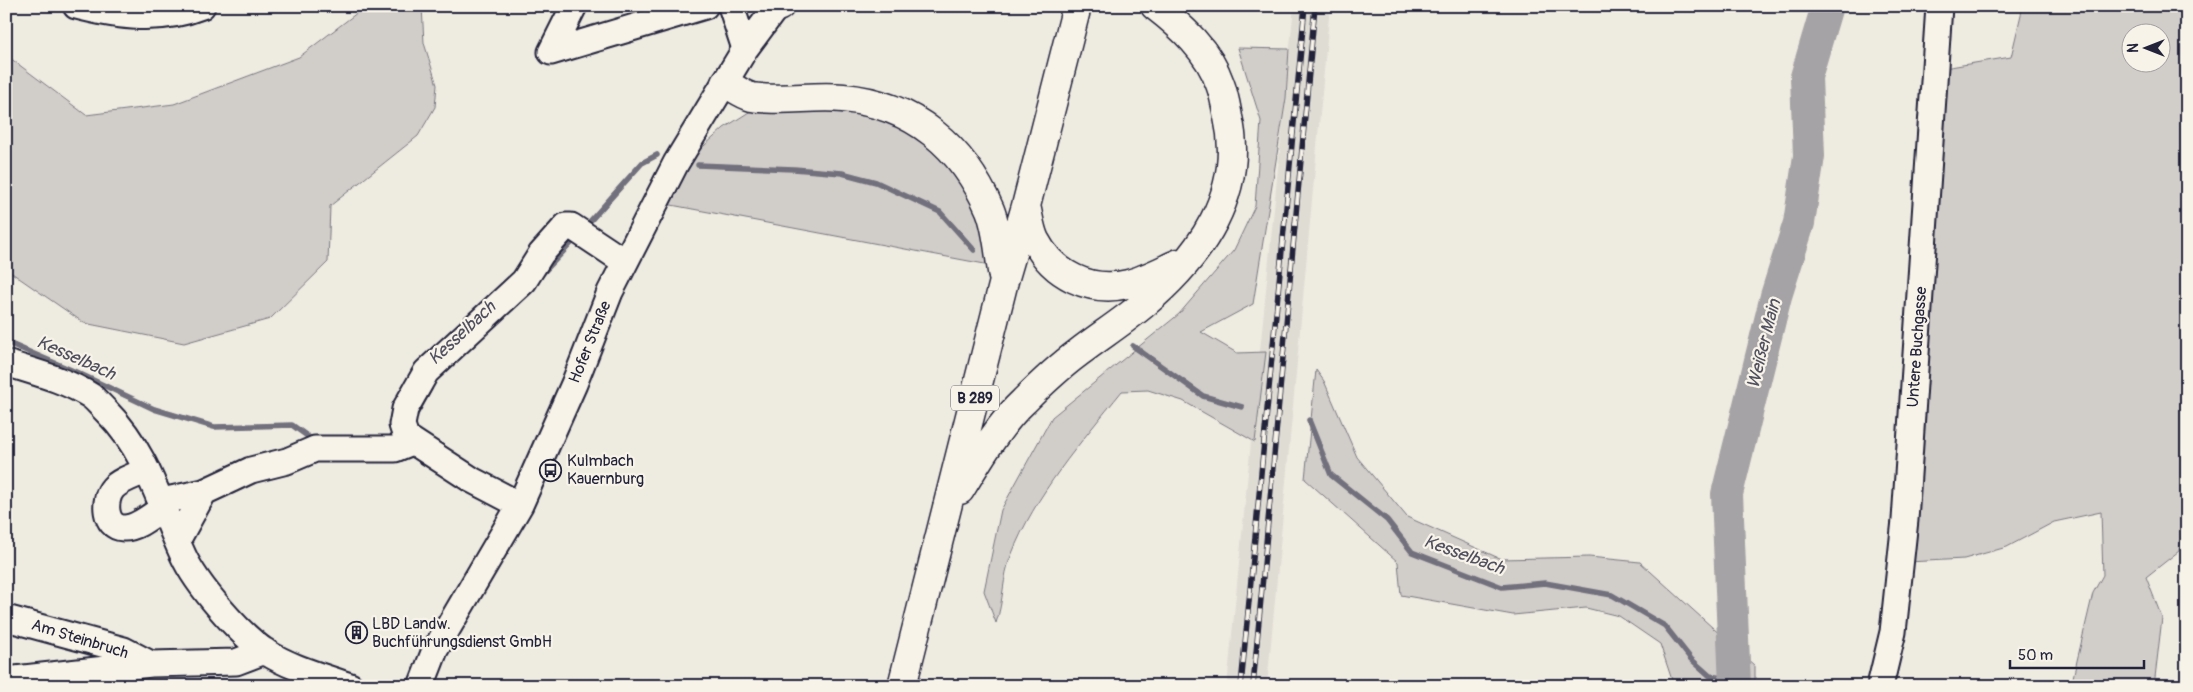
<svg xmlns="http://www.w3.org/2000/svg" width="2193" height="692" viewBox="0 0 2193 692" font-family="Pangolin,sans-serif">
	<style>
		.built { fill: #dfdcd4 }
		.green { fill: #d1cdc9; stroke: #7a7882; fill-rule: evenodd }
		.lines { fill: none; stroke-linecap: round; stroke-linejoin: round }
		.stream { stroke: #716f7b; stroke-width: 5.5 }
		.river { stroke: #a6a3a6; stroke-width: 32 }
		.minor-casing { stroke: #22223b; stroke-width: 29 }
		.highway-casing { stroke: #22223b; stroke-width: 31 }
		.minor { stroke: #f7f3e8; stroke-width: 25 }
		.highway { stroke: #f7f3e8; stroke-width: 28 }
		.rail-casing { stroke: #22223b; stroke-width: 5.5 }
		.rail { stroke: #f7f3e8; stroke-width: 4; stroke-dasharray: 11; stroke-linecap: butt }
		.labels { text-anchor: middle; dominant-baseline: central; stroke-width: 4.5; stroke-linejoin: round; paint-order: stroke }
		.shield { fill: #f7f3e8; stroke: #62616f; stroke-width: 1 }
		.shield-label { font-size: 15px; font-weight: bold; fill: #22223b }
		.street-label { font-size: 16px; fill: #22223b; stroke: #f7f3e8 }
		.poi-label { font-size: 16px; fill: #22223b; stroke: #f7f3e8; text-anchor: start }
		.water-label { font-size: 18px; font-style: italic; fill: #504f60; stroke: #f7f3e8 }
	</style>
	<rect width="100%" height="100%" fill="#eeebe1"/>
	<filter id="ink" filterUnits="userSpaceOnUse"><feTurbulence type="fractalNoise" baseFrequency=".02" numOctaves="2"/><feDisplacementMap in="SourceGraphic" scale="10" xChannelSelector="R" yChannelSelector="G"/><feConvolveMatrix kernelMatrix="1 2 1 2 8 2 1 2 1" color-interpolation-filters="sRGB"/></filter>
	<g filter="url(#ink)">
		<path class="built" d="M1294,6H1330L1267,686H1227Z"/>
		<path class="green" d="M366,6H422L424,43L437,85L435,107L418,136L330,206L328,262L270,319L184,343L84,323L6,269V55L86,115L174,104L299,57Z
			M2023,6H2187V506L2179,551L2146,577L2162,618L2154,686H2071L2093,593L2103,575L2101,512L2054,522L2007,547L1964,559L1908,562L1938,69L2011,57ZM2130,32H2160V62H2130Z
			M1238,48L1289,49L1286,98L1253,304L1201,332L1237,353L1266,352L1255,442L1183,401L1148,390L1122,391C1081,442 1035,494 1011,556C1002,577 1004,601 996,623L984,591L1001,510L1052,417L1179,314L1234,250L1255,206L1261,121Z
			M780,105H829L908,127L951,160L988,230L990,265L666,204L695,154L724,128L749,112Z
			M1316,370L1324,381L1357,457L1407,517L1501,559L1589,557L1640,562L1755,666V686H1674L1660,644L1619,616L1586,608L1513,615L1401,595L1398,562L1305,479Z"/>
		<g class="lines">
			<path class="stream" d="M698,165L794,169L842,173L876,182L940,212L974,250
				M584,228L642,163L657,155
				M540,276L577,237
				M6,342L76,372L154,409L214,427L292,425L314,441
				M1133,346L1203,396L1242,407
				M414,418L430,389
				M1309,420L1331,475L1387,520L1412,552L1502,587L1545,583L1612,595L1665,626L1691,659L1710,676L1735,680"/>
			<path class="river" d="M1735,686L1727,494L1776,296L1799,223L1809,156L1806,77L1827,6"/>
			<defs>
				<path id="minor" d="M76,6C119,17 159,23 202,6
					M731,6L745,49
					M551,52L705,6
					M551,52L574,6
					M6,363C34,372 66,380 91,396C96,400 102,407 107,412C147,452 160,505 183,555C196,584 239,634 266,652C291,668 322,676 350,686
					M147,470C137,475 120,480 113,488C103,499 104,527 123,528C137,529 153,514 164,507
					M162,501L204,492L251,470L287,461L315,449H395L412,442
					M520,505L472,480L406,437L402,425L405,409L426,372L524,281L541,254L566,226H571L625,262
					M177,541L204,492
					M6,618L124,650L151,664
					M6,680L151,664L236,662L265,651
					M421,686L435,650L520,505L574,384L610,292L676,163L745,49L777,6
					M1880,686L1893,632L1905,520L1939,6"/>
				<path id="highway" d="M775,8L780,6
					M725,83C733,87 743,95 752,97C782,102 813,95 843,98C913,104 963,147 990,210C998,230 999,256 1003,277
					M1026,206C1029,217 1030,230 1035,240C1053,275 1090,293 1128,284C1145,280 1163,270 1179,263
					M960,490C977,462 1000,423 1024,401C1041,384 1059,367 1078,353C1100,336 1124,321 1145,303C1200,257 1246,192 1228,117C1226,106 1224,94 1220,84C1209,51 1181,26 1155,6
					M902,686L1004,281L1026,206L1077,6"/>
			</defs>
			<use href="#minor" class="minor-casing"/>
			<use href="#highway" class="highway-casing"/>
			<use href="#minor" class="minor"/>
			<use href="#highway" class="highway"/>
			<defs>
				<path id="rail" d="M1241,686L1305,6
					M1253,686L1315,6"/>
			</defs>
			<use href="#rail" class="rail-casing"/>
			<use href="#rail" class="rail"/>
		</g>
	</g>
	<defs>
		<symbol id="bus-ring" viewBox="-11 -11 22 22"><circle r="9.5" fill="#f7f3e8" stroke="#22223b" stroke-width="1.5"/><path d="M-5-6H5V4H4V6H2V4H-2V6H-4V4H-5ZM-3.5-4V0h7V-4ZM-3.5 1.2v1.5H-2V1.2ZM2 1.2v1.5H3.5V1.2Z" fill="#22223b"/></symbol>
		<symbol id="building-ring" viewBox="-11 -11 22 22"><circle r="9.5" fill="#f7f3e8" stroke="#22223b" stroke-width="1.5"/><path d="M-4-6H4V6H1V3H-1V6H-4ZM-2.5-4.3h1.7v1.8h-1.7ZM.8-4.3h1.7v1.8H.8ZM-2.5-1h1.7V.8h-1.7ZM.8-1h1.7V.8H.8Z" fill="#22223b"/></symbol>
	</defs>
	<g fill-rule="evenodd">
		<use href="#bus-ring" x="538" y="458" width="25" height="25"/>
		<use href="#building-ring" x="344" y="620" width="25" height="25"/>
	</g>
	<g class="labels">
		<rect class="shield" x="951" y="385.5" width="48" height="25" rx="4"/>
		<g class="shield-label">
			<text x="975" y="398">B 289</text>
		</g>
		<g class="street-label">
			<text transform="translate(590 342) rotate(-68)">Hofer Straße</text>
			<text transform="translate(1917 347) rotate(-86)">Untere Buchgasse</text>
			<text transform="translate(80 639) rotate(17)">Am Steinbruch</text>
		</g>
		<g class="poi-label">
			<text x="567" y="461">Kulmbach<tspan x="567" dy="18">Kauernburg</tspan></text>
			<text x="372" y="624">LBD Landw.<tspan x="372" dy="18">Buchführungsdienst GmbH</tspan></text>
		</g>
		<g class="water-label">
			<text transform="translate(462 333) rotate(-43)">Kesselbach</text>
			<text transform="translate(1764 344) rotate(-76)">Weißer Main</text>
			<text transform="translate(76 358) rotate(24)">Kesselbach</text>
			<text transform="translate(1464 555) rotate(20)">Kesselbach</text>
		</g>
	</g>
	<rect width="2193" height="692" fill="none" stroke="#f7f3e8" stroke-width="25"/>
	<rect x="12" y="12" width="2168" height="667" fill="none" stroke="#22223b" stroke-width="2" filter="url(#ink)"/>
	<g transform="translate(2146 48) rotate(270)"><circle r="24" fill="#f7f3e8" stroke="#a29fa3"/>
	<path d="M0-4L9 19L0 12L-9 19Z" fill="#22223b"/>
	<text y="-8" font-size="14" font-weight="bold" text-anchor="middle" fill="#22223b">N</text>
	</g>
	<path d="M2010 660v8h134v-8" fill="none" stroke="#22223b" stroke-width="2.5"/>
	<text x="2018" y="660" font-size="15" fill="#22223b" stroke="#f7f3e8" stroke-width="4" paint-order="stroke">50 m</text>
</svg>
